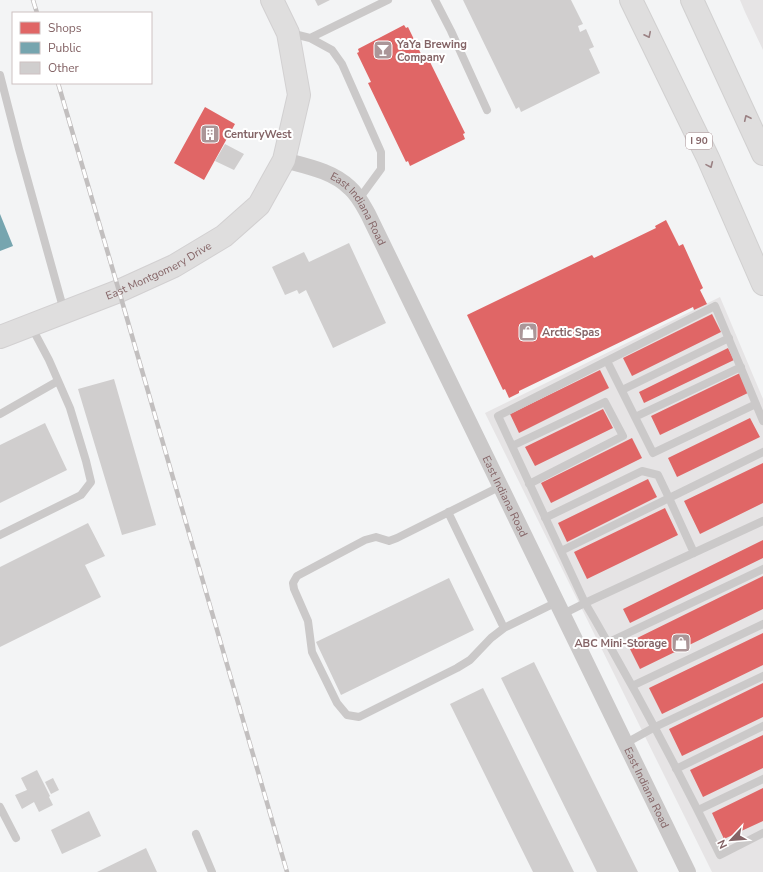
<svg xmlns="http://www.w3.org/2000/svg" width="763" height="872" viewBox="0 0 763 872" font-family="'Nunito Sans',sans-serif">
	<style>
		.built { fill: #e6e4e5 }
		.shops { fill: #e06666 }
		.public { fill: #76a5af }
		.building { fill: #d0cece }
		.lines { fill: none; stroke-linecap: round; stroke-linejoin: round }
		.secondary-casing { stroke: #d2d0d1; stroke-width: 24 }
		.highway-casing { stroke: #d1d0d0; stroke-width: 24 }
		.lane { stroke: #cbc9c9; stroke-width: 8 }
		.street { stroke: #cbc9c9; stroke-width: 16 }
		.secondary { stroke: #dfdede; stroke-width: 22 }
		.highway { stroke: #dfdede; stroke-width: 22 }
		.rail-casing { stroke: #c2bfbf; stroke-width: 4.5 }
		.rail { stroke: #fff; stroke-width: 3; stroke-dasharray: 9; stroke-linecap: butt }
		.oneway { stroke: #9b8284 }
		.labels { text-anchor: middle; dominant-baseline: central; stroke-width: 4; stroke-linejoin: round; paint-order: stroke }
		.shield { fill: #fff; stroke: #a99294; stroke-width: 1 }
		.shield-label { font-size: 10px; font-weight: bold; fill: #846466 }
		.poi-label { font-size: 11px; font-weight: bold; fill: #846466; stroke: #fff; text-anchor: start }
		.street-label { font-size: 11px; fill: #846466; stroke: #fff }
	</style>
	<rect width="100%" height="100%" fill="#f3f4f5"/>
	<path class="built" d="M740,0H763V50L745,12Z
		M720,297L763,399V872H712L485,413Z"/>
	<path class="shops" d="M404,25L406,28L408,27L423,58L430,62L465,133L463,134L465,139L410,166L408,161L406,162L368,83L371,82L357,53L359,52L358,49Z
		M205,107L235,124L204,180L174,163Z
		M666,220L679,246L683,244L703,288L700,290L707,304L694,310L693,307L519,391V393L509,398L505,389L503,390L467,315L592,255L594,258L656,228L655,226Z
		M712,314L721,332L632,376L623,358Z
		M728,348L734,360L644,403L639,392Z
		M600,370L609,388L519,433L510,414Z
		M740,373L750,392L660,435L651,416Z
		M603,409L613,428L535,466L525,447Z
		M750,418L760,437L677,477L668,458Z
		M632,438L642,458L551,503L541,483Z
		M763,463V503L700,534L684,501Z
		M648,479L657,497L567,542L558,523Z
		M665,508L678,535L587,579L574,552Z
		M763,540V558L630,623L623,609Z
		M763,576V609L640,669L627,643Z
		M763,633V665L662,714L649,688Z
		M763,683V717L682,756L669,729Z
		M763,735V768L703,797L690,770Z
		M763,788V821L724,839L712,813Z"/>
	<path class="public" d="M0,214L13,246L0,251Z"/>
	<path class="building" d="M315,0H330L318,6Z
		M463,0H571L583,24L578,26L580,32L586,29L594,47L589,49L600,73L521,112L519,107L516,109Z
		M225,144L244,154L234,170L215,161Z
		M349,243L386,323L333,348L306,290L299,294L297,290L285,295L272,267L304,252L309,262Z
		M114,379L156,525L122,535L78,389Z
		M45,423L67,470L0,503V445Z
		M88,523L105,556L85,565L101,597L0,647V567Z
		M449,578L474,630L341,695L316,642Z
		M534,662L638,872H597L501,678Z
		M483,688L574,872H533L450,704Z
		M37,770L50,796L49,797L53,805L39,812L34,802L22,809L15,795L27,790L21,778Z
		M53,778L59,790L51,794L45,782Z
		M89,811L101,836L62,854L51,830Z
		M146,848L157,872H97Z"/>
	<g class="lines">
		<defs>
			<g id="secondary">
				<path id="s2" d="M0,337L119,291L174,266L224,236L259,205L284,160L299,95L288,33L272,0"/>
			</g>
			<path id="highway" d="M631,0L708,158L763,284
				M692,0L763,154"/>
		</defs>
		<use href="#secondary" class="secondary-casing"/>
		<use href="#highway" class="highway-casing"/>
		<path class="lane" d="M435,0L451,31L487,110
			M290,33L310,38L332,50L342,64L381,152V169L359,199
			M310,38L388,0
			M0,75L19,149L64,311
			M607,361L653,453L756,404
			M622,390L729,338
			M0,414L58,381
			M635,417L741,367
			M763,421L715,306L498,416L585,603L763,521
			M512,446L605,402L623,436L529,484
			M501,486L397,538L389,541L376,537L365,540L297,576L293,583L294,589L308,621L312,652L337,703L347,715L359,717L457,668L470,660L491,638L504,628L557,602
			M448,512L504,628
			M545,518L642,471L658,475L669,498L694,553
			M0,535L81,495L91,482L86,461L70,408L49,360L31,326
			M561,551L763,452
			M563,614L585,603C603,633 619,663 636,693C665,746 693,800 720,855L763,833
			M609,642L763,569
			M632,686L763,624
			M626,743L655,727L763,676
			M676,769L763,726
			M0,807L16,838
			M698,810L763,779
			M196,834L212,872"/>
		<path class="street" id="s1" d="M284,160C306,166 333,171 350,188C358,195 363,205 368,214L688,872"/>
		<use href="#secondary" class="secondary"/>
		<use href="#highway" class="highway"/>
		<defs>
			<path id="rail" d="M33,0L37,13
				M58,83L119,291L287,872"/>
		</defs>
		<use href="#rail" class="rail-casing"/>
		<use href="#rail" class="rail"/>
	</g>
	<defs><path id="oneway-chevron" d="M-2-3.5L2.5 0L-2 3.5" fill="none" stroke-width="1.6" stroke-linecap="round" stroke-linejoin="round"/></defs>
	<g class="oneway">
		<use href="#oneway-chevron" transform="translate(648 35) rotate(64)"/>
		<use href="#oneway-chevron" transform="translate(747 118) rotate(-115)"/>
		<use href="#oneway-chevron" transform="translate(710 165) rotate(66)"/>
	</g>
	<defs>
		<symbol id="bar-square" viewBox="-11 -11 22 22"><rect x="-9" y="-9" width="18" height="18" rx="4" fill="#ab9698" stroke="#fff"/><path d="M-6-5H6L.8 .8V4.5H3.5V6h-7V4.5H-.8V.8Z" fill="#fff"/></symbol>
		<symbol id="building-square" viewBox="-11 -11 22 22"><rect x="-9" y="-9" width="18" height="18" rx="4" fill="#ab9698" stroke="#fff"/><path d="M-4-6H4V6H1V3H-1V6H-4ZM-2.5-4.3h1.7v1.8h-1.7ZM.8-4.3h1.7v1.8H.8ZM-2.5-1h1.7V.8h-1.7ZM.8-1h1.7V.8H.8Z" fill="#fff"/></symbol>
		<symbol id="shop-square" viewBox="-11 -11 22 22"><rect x="-9" y="-9" width="18" height="18" rx="4" fill="#ab9698" stroke="#fff"/><path d="M-5-2.5h2.3a2.7 3.5 0 0 1 5.4 0H5L5.5 6h-11ZM-1.5-2.5h3a1.5 2.3 0 0 0-3 0Z" fill="#fff"/></symbol>
	</defs>
	<g fill-rule="evenodd">
		<use href="#bar-square" x="372" y="39" width="22" height="22"/>
		<use href="#building-square" x="199" y="123" width="22" height="22"/>
		<use href="#shop-square" x="517" y="321" width="22" height="22"/>
		<use href="#shop-square" x="670" y="632" width="22" height="22"/>
	</g>
	<g class="labels">
		<rect class="shield" x="686" y="133" width="26" height="16" rx="3"/>
		<g class="shield-label">
			<text x="699" y="141">I 90</text>
		</g>
		<g class="poi-label">
			<text x="397" y="44">YaYa Brewing<tspan x="397" dy="13">Company</tspan></text>
			<text x="224" y="134">CenturyWest</text>
			<text x="542" y="332">Arctic Spas</text>
			<text x="667" y="643" text-anchor="end">ABC Mini-Storage</text>
		</g>
		<g class="street-label">
			<text stroke="none"><textPath href="#s1" startOffset="94">East Indiana Road</textPath></text>
			<text stroke="none"><textPath href="#s2" startOffset="172">East Montgomery Drive</textPath></text>
			<text stroke="none"><textPath href="#s1" startOffset="418">East Indiana Road</textPath></text>
			<text stroke="none"><textPath href="#s1" startOffset="742">East Indiana Road</textPath></text>
		</g>
	</g>
	<rect x="12" y="12" width="140" height="72" fill="#ffffff" stroke="#cec1c2"/>
	<rect x="20" y="22" width="20" height="12" fill="#e06666" stroke="#cec1c2"/>
	<text x="48" y="32" font-size="12" fill="#846466">Shops</text>
	<rect x="20" y="42" width="20" height="12" fill="#76a5af" stroke="#cec1c2"/>
	<text x="48" y="52" font-size="12" fill="#846466">Public</text>
	<rect x="20" y="62" width="20" height="12" fill="#d0cece" stroke="#cec1c2"/>
	<text x="48" y="72" font-size="12" fill="#846466">Other</text>
	<g transform="translate(731 840) rotate(244)" stroke="#ffffff" stroke-width="3" paint-order="stroke">
	<path d="M0-3L7 15L0 10L-7 15Z" fill="#846466"/>
	<text y="-6" font-size="11" font-weight="bold" text-anchor="middle" fill="#846466">N</text>
	</g>
</svg>
